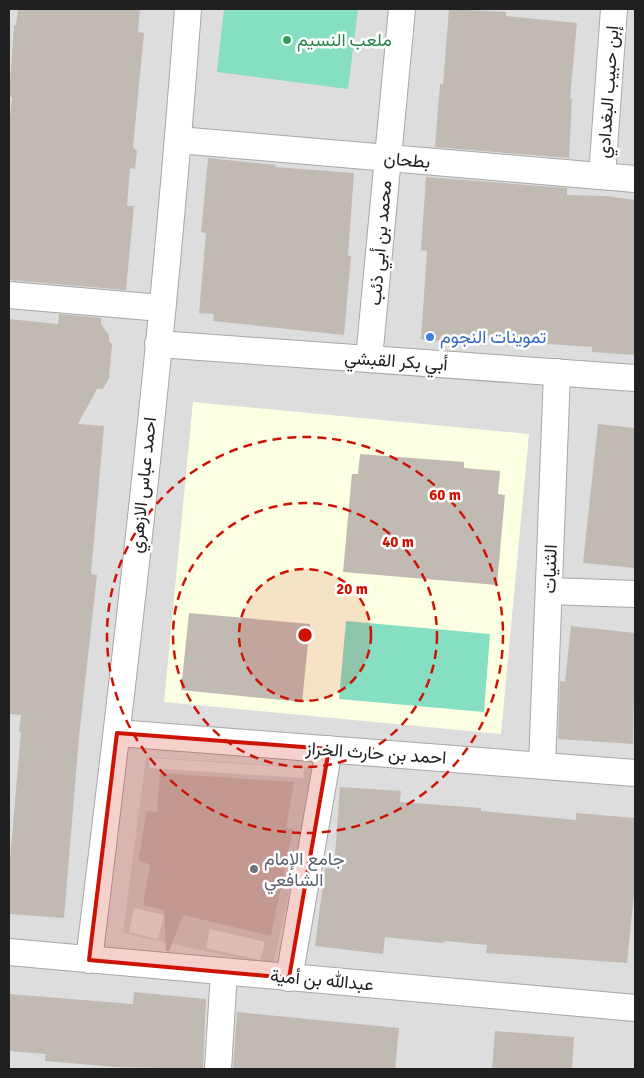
<svg xmlns="http://www.w3.org/2000/svg" width="644" height="1078" viewBox="0 0 644 1078" font-family="Signika,Vazirmatn,sans-serif">
	<style>
		.residential { fill: #dedddd }
		.education { fill: #fcffe1 }
		.religious { fill: #cecece }
		.pitch { fill: #86dec3 }
		.parking { fill: #e4e4e4 }
		.building { fill: #c1bab3 }
		.lines { fill: none; stroke-linecap: round; stroke-linejoin: round }
		.street-casing { stroke: #a7a7a7; stroke-width: 28 }
		.street { stroke: #fff; stroke-width: 26 }
		.marked { fill: #cd1303; fill-opacity: 0.2; stroke: #cd1303; stroke-width: 4; stroke-linejoin: round }
		.ring { fill: none; stroke: #cd1303; stroke-width: 2.5; stroke-dasharray: 9 6 }
		.leisure-dot { fill: #2e9e5b; stroke: #fff; stroke-width: 2 }
		.shop-dot { fill: #3f7fe0; stroke: #fff; stroke-width: 2 }
		.worship-dot { fill: #6b7280; stroke: #fff; stroke-width: 2 }
		.labels { text-anchor: middle; dominant-baseline: central; stroke-width: 5; stroke-linejoin: round; paint-order: stroke }
		.leisure-label { font-size: 18px; fill: #27864d; stroke: #fff; text-anchor: start }
		.street-label { font-size: 18px; fill: #202020; stroke: #fff }
		.shop-label { font-size: 18px; fill: #366cbe; stroke: #fff; text-anchor: start }
		.worship-label { font-size: 18px; fill: #5b616d; stroke: #fff; text-anchor: start }
		.centre { fill: #cd1303; stroke: #fff; stroke-width: 2.5 }
		.ring-label { font-size: 15px; text-anchor: middle; font-weight: bold; fill: #cd1303; stroke: #fff; stroke-width: 5; stroke-linejoin: round; paint-order: stroke }
	</style>
	<rect width="100%" height="100%" fill="#f0eee6"/>
	<path class="residential" d="M9,9H635V1069H9Z"/>
	<path class="education" d="M193,402L529,434L501,734L164,702Z"/>
	<path class="religious" d="M146,757L316,768L273,966L123,933Z"/>
	<path class="pitch" d="M224,9H358L348,89L217,72Z
		M346,621L490,634L484,712L339,699Z"/>
	<path class="parking" d="M150,758L304,768L303,778L149,768Z
		M134,908L164,915L158,939L129,932Z
		M210,929L265,942L260,960L206,948Z"/>
	<path class="building" d="M18,9H140L138,32L144,33L133,147L137,151L135,169L130,168L127,206H134L126,290L9,280V129L12,97H9L14,25H16Z
		M449,9L506,12V16L577,23L570,99H572L569,158L435,147L440,84H443Z
		M208,158L276,165L275,167L354,173L348,256H351L344,335L213,321L214,314L199,313L206,233L201,232Z
		M426,177L567,188V195L606,196L635,200V355L592,352V347L488,340L487,346L421,339L427,251L421,250Z
		M59,314L101,318V324L109,335V341L112,344L109,378L103,389H97L78,424L104,426L91,574L97,575L79,737L64,918L9,914V871L21,732L19,731L21,715L9,714V319L58,324Z
		M598,424L635,428V568L583,563Z
		M360,454L464,462V468L500,471L498,494L505,495L497,585L343,572L352,474H358Z
		M189,613L310,624L302,702L181,690Z
		M571,626L635,633L633,744L558,739L560,681L565,682Z
		M160,773L294,782L286,828L293,829L271,936L183,915L169,951H166L164,910L143,905L150,865L138,860L147,811L157,812Z
		M340,787L401,791L400,802L481,808V811L576,820V813L635,818V885L627,963L486,953L487,945L446,941L442,943L385,937L383,954L315,946L325,868L334,869Z
		M134,992L206,999L203,1069L116,1067L45,1061L46,1054L9,1051V994L133,1004Z
		M237,1012L399,1028L395,1069H233Z
		M495,1031L574,1037L572,1069H492Z"/>
	<g class="lines">
		<defs>
			<path id="street" d="M178,140L635,179
				M602,176L614,9
				M9,295L161,308
				M158,344L635,378
				M369,359L402,9
				M549,591L635,594
				M117,733L635,773
				M542,766L557,372
				M9,952L635,1008
				M89,960C128,644 165,326 188,9
				M289,978L329,749
				M218,1069L224,972"/>
		</defs>
		<use href="#street" class="street-casing"/>
		<use href="#street" class="street"/>
	</g>
	<path class="marked" d="M117,733L329,749L289,978L89,960Z"/>
	<circle cx="305" cy="635" r="66" fill="#cd1303" fill-opacity=".12"/>
	<g class="ring">
		<circle cx="305" cy="635" r="66"/>
		<circle cx="305" cy="635" r="132"/>
		<circle cx="305" cy="635" r="198"/>
	</g>
	<circle class="leisure-dot" cx="287" cy="40" r="5"/>
	<circle class="shop-dot" cx="430" cy="337" r="5"/>
	<circle class="worship-dot" cx="254" cy="869" r="5"/>
	<g class="labels">
		<g class="leisure-label">
			<text x="297" y="40">ملعب النسيم</text>
		</g>
		<g class="street-label">
			<text transform="translate(608 92) rotate(-86)">إبن حبيب البغدادي</text>
			<text transform="translate(407 160) rotate(5)">بطحان</text>
			<text transform="translate(380 243) rotate(-85)">محمد بن أبي ذئب</text>
			<text transform="translate(396 361) rotate(4)">أبي بكر القبشي</text>
			<text transform="translate(143 485) rotate(-84)">احمد عباس الازهري</text>
			<text transform="translate(550 569) rotate(-88)">الثنيات</text>
			<text transform="translate(376 753) rotate(4)">احمد بن حارث الخراز</text>
			<text transform="translate(322 980) rotate(5)">عبدالله بن أمية</text>
		</g>
		<g class="shop-label">
			<text x="440" y="337">تموينات النجوم</text>
		</g>
		<g class="worship-label">
			<text x="264" y="859">جامع الإمام<tspan x="264" dy="21">الشافعي</tspan></text>
		</g>
	</g>
	<circle cx="305" cy="635" r="8" class="centre"/>
	<g class="ring-label">
		<text x="445" y="500">60 m</text>
		<text x="398" y="547">40 m</text>
		<text x="352" y="594">20 m</text>
	</g>
	<rect width="644" height="1078" fill="none" stroke="#202020" stroke-width="20"/>
</svg>
